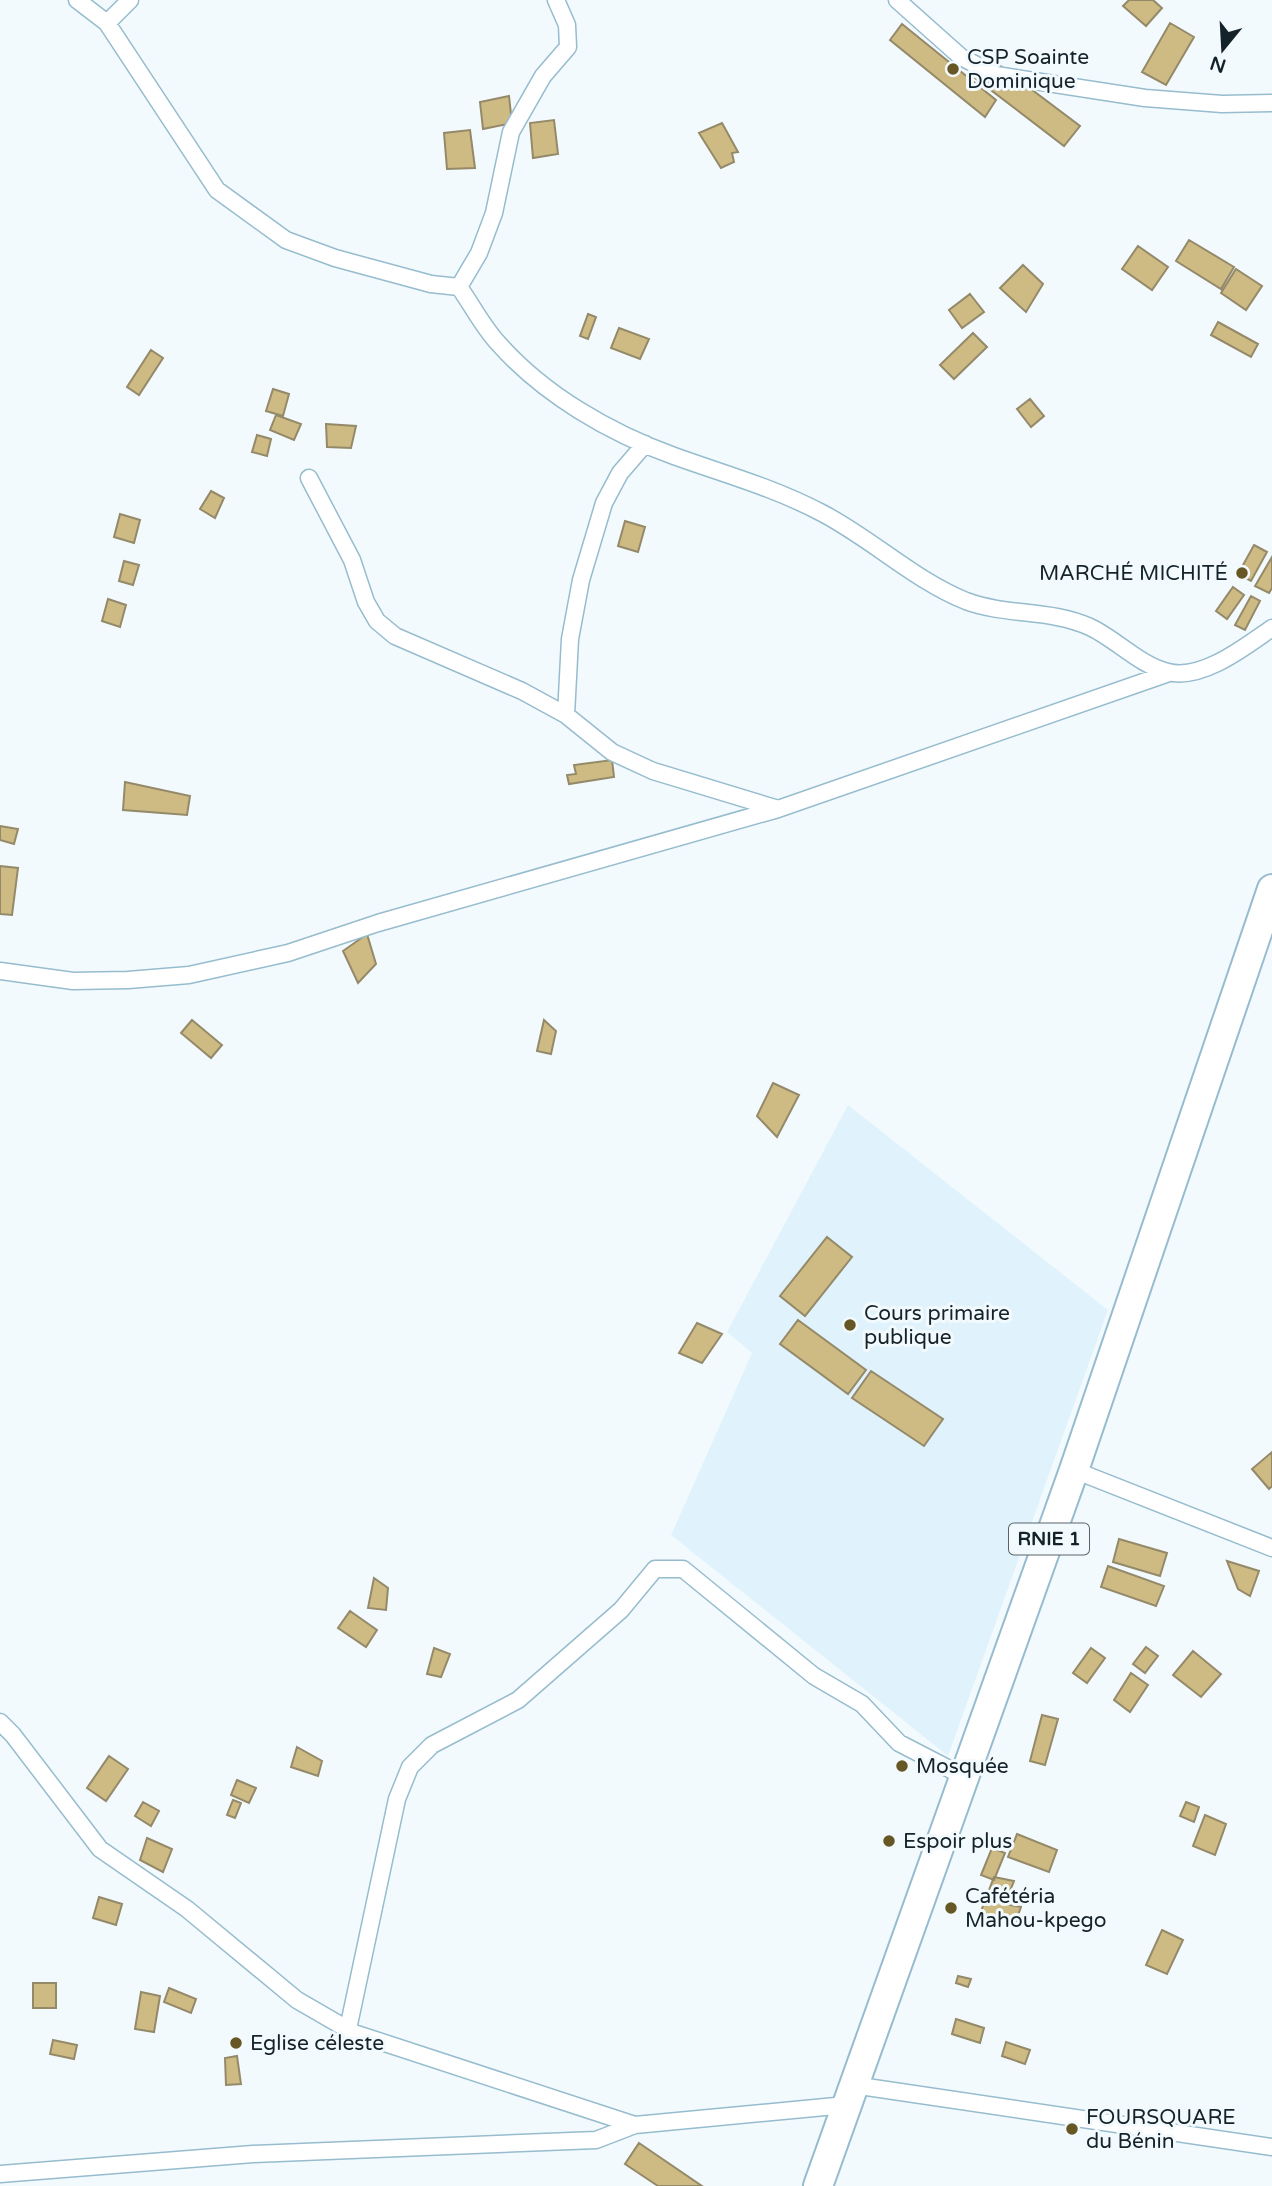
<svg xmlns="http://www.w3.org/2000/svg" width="1272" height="2186" viewBox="0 0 1272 2186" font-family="'Varela Round',sans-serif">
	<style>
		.built { fill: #e0f3fc }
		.building { fill: #cebb84; stroke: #948969; stroke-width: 2 }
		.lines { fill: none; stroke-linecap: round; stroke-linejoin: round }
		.street-casing { stroke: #96bcce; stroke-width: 19 }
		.highway-casing { stroke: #96bcce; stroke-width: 32 }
		.street { stroke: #fff; stroke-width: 16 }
		.highway { stroke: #fff; stroke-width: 28 }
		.poi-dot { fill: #675724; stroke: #f3fafe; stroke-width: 2.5 }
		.labels { text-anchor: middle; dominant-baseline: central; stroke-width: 6; stroke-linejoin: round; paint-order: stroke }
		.shield { fill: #f3fafe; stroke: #57646a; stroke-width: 2 }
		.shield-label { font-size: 19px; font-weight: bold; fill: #14232a }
		.poi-label { font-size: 21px; fill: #14232a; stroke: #f3fafe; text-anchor: start }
	</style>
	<rect width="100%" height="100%" fill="#f3fafe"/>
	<path class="built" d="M848,1105L1108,1310L948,1756L671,1535L752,1353L727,1332Z"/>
	<path class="building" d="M1129,0H1153L1162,8L1146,26L1123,6Z
		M1170,23L1194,37L1166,85L1142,72Z
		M902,24L996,100L985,117L890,40Z
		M990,58L1080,126L1064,146L975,78Z
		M509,96L512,123L483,129L480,102Z
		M554,120L558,154L533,158L530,123Z
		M722,123L738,152L732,153L734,162L721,168L699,133Z
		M470,130L475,168L447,169L444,133Z
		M1189,240L1234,267L1221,289L1176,261Z
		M1138,246L1168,267L1152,290L1122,269Z
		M1023,265L1043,284L1026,312L1000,288Z
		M1236,269L1262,286L1246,310L1221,293Z
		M970,294L984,312L962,328L949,310Z
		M588,314L596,317L588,339L580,336Z
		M1218,322L1258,344L1251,357L1211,335Z
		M619,328L649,339L640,359L611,348Z
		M973,333L987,347L954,379L940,365Z
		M151,350L163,358L139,395L127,387Z
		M273,389L289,394L283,416L266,411Z
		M1030,399L1044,416L1031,427L1017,409Z
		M276,415L301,424L294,440L270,430Z
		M326,424L356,426L351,448L327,447Z
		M257,435L271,439L267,456L252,452Z
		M211,491L224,498L215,518L200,509Z
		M120,514L140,520L134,543L114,537Z
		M625,521L645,527L638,552L618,546Z
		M1254,545L1267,552L1251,581L1238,574Z
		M1272,557V588L1269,593L1255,586Z
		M124,561L139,565L133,585L119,581Z
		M1233,587L1244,595L1227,619L1216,611Z
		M1251,596L1260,601L1245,630L1235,625Z
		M108,599L126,605L120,627L102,621Z
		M612,760L614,777L569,784L567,775L576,774L574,765Z
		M125,782L190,796L187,815L123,810Z
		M0,826L18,829L14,844L0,840Z
		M0,866L18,868L12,915L0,914Z
		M367,934L376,964L358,983L343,951Z
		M192,1020L222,1045L211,1058L181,1033Z
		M544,1020L556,1031L551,1054L537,1051Z
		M773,1083L799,1095L777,1137L757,1116Z
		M827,1237L852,1257L805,1316L780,1296Z
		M798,1320L866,1370L848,1394L780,1344Z
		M697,1323L722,1334L702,1363L679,1353Z
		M871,1371L943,1419L924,1446L852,1398Z
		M1272,1452V1486L1269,1489L1252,1469Z
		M1119,1539L1167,1553L1160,1576L1113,1562Z
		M1227,1561L1259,1571L1250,1596L1238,1589Z
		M1108,1566L1164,1586L1156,1606L1101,1587Z
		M374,1578L388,1588L386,1610L368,1608Z
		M350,1611L377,1630L366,1647L338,1628Z
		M1146,1647L1158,1656L1145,1673L1133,1664Z
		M434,1648L450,1654L441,1677L427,1674Z
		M1091,1648L1105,1658L1087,1683L1073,1673Z
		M1193,1651L1221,1674L1201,1697L1173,1675Z
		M1131,1673L1148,1685L1130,1712L1114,1700Z
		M1042,1715L1058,1719L1045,1765L1030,1761Z
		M297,1747L322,1761L318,1776L291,1767Z
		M109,1756L128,1769L106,1801L87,1788Z
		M237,1780L256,1788L249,1803L231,1795Z
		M233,1800L241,1803L235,1818L227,1815Z
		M143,1802L159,1811L151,1826L135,1816Z
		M1186,1802L1199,1807L1194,1822L1180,1816Z
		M1205,1815L1226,1824L1215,1855L1193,1846Z
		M1017,1834L1057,1850L1049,1872L1008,1857Z
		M147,1838L172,1849L163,1872L140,1860Z
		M992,1848L1005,1853L994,1880L981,1875Z
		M994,1877L1014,1881L1005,1904L1021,1907L1014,1926L980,1914Z
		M99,1897L122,1904L116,1925L93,1918Z
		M1162,1930L1183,1940L1167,1974L1146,1965Z
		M958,1976L971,1979L968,1987L956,1983Z
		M33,1983H56V2008H33Z
		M169,1988L196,1999L191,2013L164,2002Z
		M141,1992L160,1996L154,2032L135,2029Z
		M956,2019L984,2028L980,2043L952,2034Z
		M53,2040L77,2045L74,2059L50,2054Z
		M1006,2042L1030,2050L1025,2064L1002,2056Z
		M237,2056L241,2084L226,2085L225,2058Z
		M639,2143L702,2186H658L625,2164Z"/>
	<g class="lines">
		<defs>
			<path id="street" d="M77,0L107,23L217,190L286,240L335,258L431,284L459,287C472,305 483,327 498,343C544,395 610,433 674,456C724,474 775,488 822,513C872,539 914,580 966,601C1006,616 1051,609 1090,627C1116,639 1139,665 1168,672C1202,681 1246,646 1272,628
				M897,0L961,57L996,75L1145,98L1222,104L1272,103
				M107,23L130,0
				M459,287L479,253L494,213L511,132L543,76L568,47L567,25L556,0
				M309,478L352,560L366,602L377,621L395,636L522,691L566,715L612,752L653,771L775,808
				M566,715L570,639L581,580L604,503L620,473L645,444
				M0,971L73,981L128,980L189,975L288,953L378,923L778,809L1169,673
				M1074,1470L1272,1548
				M0,1722L13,1735L100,1849L187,1909L297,2000L354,2033L635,2125L846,2105
				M348,2029L397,1799L410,1767L432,1745L518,1700L621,1610L655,1569H683L814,1676L862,1704L899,1743L963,1776
				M853,2085L1272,2147
				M0,2174L253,2154L596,2140L635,2125"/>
			<path id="highway" d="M818,2186L1074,1470L1272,889"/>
		</defs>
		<use href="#street" class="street-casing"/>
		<use href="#highway" class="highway-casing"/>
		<use href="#street" class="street"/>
		<use href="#highway" class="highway"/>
	</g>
	<g class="poi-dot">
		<circle cx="953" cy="69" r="7"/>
		<circle cx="1242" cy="573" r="7"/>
		<circle cx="850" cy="1325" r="7"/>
		<circle cx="902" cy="1766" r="7"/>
		<circle cx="889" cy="1841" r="7"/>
		<circle cx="951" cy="1908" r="7"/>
		<circle cx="236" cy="2043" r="7"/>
		<circle cx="1072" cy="2129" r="7"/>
	</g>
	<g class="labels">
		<rect class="shield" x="1009" y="1523.5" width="80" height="31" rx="5"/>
		<g class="shield-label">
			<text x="1049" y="1539">RNIE 1</text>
		</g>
		<g class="poi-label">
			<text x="967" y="57">CSP Soainte<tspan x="967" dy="24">Dominique</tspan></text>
			<text x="1228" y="573" text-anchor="end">MARCHÉ MICHITÉ</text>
			<text x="864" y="1313">Cours primaire<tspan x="864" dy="24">publique</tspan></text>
			<text x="916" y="1766">Mosquée</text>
			<text x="903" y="1841">Espoir plus</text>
			<text x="965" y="1896">Cafétéria<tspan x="965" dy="24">Mahou-kpego</tspan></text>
			<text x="250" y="2043">Eglise céleste</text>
			<text x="1086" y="2117">FOURSQUARE<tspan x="1086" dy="24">du Bénin</tspan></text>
		</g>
	</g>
	<g transform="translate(1223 49) rotate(198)" stroke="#f3fafe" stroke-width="5" paint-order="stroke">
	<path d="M0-5L12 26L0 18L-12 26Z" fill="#14232a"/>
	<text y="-10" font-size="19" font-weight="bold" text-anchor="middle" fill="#14232a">N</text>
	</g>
</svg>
